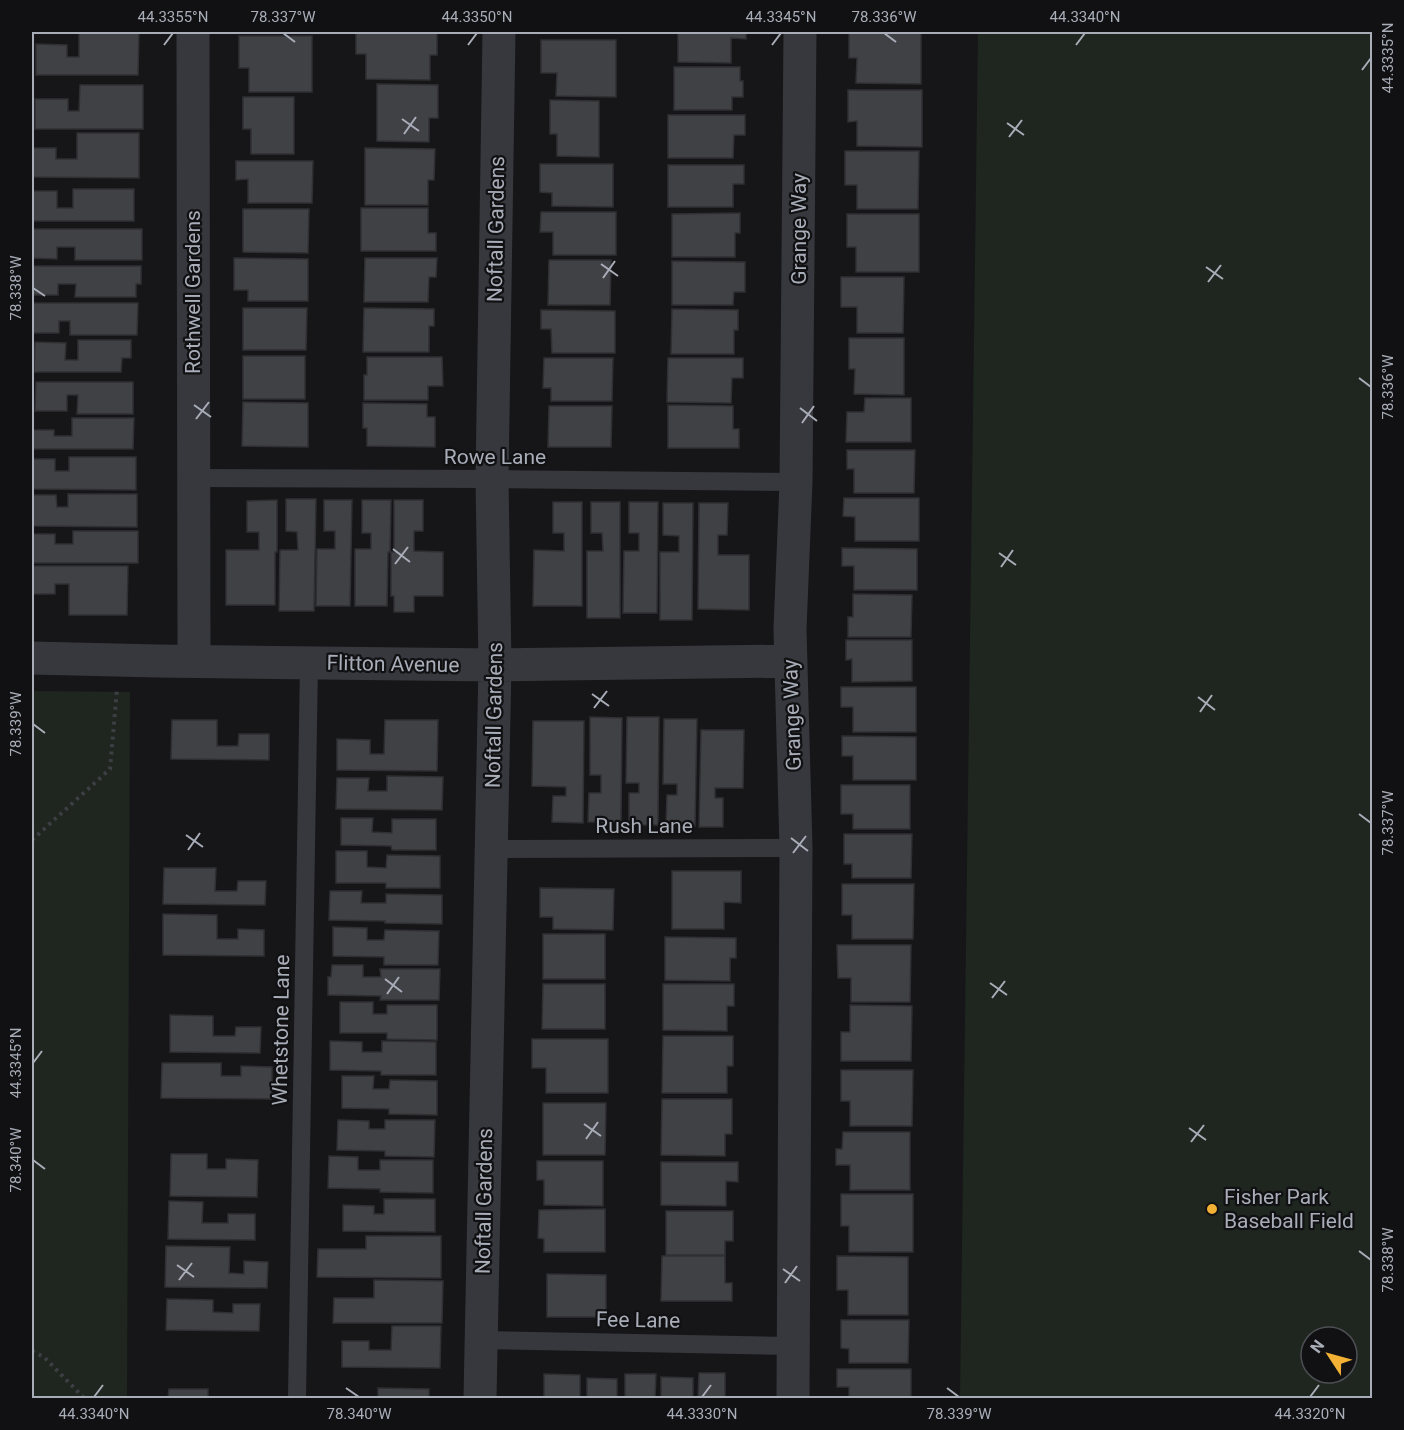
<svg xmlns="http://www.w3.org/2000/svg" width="1404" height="1430" viewBox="0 0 1404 1430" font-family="Roboto,sans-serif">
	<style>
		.green { fill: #1e261f; fill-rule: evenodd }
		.building { fill: #404145; stroke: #303034; stroke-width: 1.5 }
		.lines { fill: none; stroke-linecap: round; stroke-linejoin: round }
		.path { stroke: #3d3f44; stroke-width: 4; stroke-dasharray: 3 4.5; stroke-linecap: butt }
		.service { stroke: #37383d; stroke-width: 18 }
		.minor { stroke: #37383d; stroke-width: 33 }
		.ticks { fill: none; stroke: #a8adb8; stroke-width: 2 }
		.poi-dot { fill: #f2b134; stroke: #111113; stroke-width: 2 }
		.labels { text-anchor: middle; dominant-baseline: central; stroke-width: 4.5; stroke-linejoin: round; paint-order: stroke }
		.street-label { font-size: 21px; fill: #a8adb8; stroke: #111113 }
		.poi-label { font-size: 21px; fill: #a8adb8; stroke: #111113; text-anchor: start }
		.neatline { fill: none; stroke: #a8adb8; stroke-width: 2 }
		.ticks-label { font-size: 15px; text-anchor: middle; fill: #a8adb8 }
	</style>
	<rect width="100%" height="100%" fill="#161618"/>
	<path class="green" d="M978,32H1372V1398H960ZM1311,1337H1347V1373H1311Z
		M32,691L130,692L127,1398H32Z"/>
	<path class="building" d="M79,32H139L138,75H36V44L67,45V57H79Z
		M356,32H437V55H430V80L366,79V54H356Z
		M678,32H746V39L731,38V63L678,62Z
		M849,32H921V84L856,83L857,58H849Z
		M239,36H312V92H249V68H239Z
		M541,40H616V97L556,96L557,73H541Z
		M674,67H740V81H743V97H732V110H674Z
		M377,84L438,85V118H429V142L377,141Z
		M80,85H143V129H35V99H68V111H79Z
		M848,90H922V147L857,146V121L848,122Z
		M243,97H294V154H251V129H243Z
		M550,100L599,101V157L557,156V134H550Z
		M668,115H745V135H734L733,158H668Z
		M77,133H139V178L32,177V148H56V159H77Z
		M365,148L435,149L434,180H428V205H365Z
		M845,151H919L918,209H857V185H845Z
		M236,161H313L312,203H248V179L236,180Z
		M540,164H613V207L552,206V193L540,192Z
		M668,165H744V184H733V207H668Z
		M73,189H134V221H32V191H57V208H73Z
		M361,208H428V233H436V251H361Z
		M243,209H309L308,253L243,252Z
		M541,212H616V255H553V232H540Z
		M740,213V233H735V257H672V214Z
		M847,214H919V272H856V247H847Z
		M32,229H142V260H75V247H57V259L32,258Z
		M234,258L308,259V301H248V290H234Z
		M365,258H437L436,277H429L428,302H364Z
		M549,260H611L610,305H548Z
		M672,261L745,262V292H734L733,305H672Z
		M32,266H141V284H136V297H75L76,284H58V295H32Z
		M841,277H904L903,333H857V307H841Z
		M32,303H138L137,335H70V321H59V333H32Z
		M243,308H307L306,350H243Z
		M364,308L434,309V326H429V352H363Z
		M672,309L738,310V330H734V354H671Z
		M541,310L615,311V353H552L551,329H541Z
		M849,338H904V395L854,394L855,369H849Z
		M78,340H131V358H122L121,372H34L35,342L66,343L65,360H78Z
		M243,356H305V399H243Z
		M367,357H442L443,386H428V400H364V375H367Z
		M544,358H613L612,401H551V388H543Z
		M668,358H743V378H732L731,403L667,402Z
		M36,382H133V414H77L78,395H67V411H35Z
		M865,398H911V442H846L847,412H864Z
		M243,402L308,403V447L242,446Z
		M363,403L427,404V417H435V447L367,446V428H363Z
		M668,405L733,406V429H739V448H668Z
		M549,406H612L611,447H548Z
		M72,418H134L133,449H32V430H54V436H72Z
		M847,450H915L914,493H854V469H847Z
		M69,457H136V490L32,489V459H55V471H69Z
		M68,494H137V527L32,526V495H56L57,507H68Z
		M844,498H919V541H855V517L843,516Z
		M286,499H316L314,611H279L280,550H298L297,532L286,531Z
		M277,500V552H275V605H226V550H259V532H247V501Z
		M324,500H352L350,606H316L317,549H335V531H324Z
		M362,500H391L390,552H388L387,606H355V549H371V533H362Z
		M394,500H423V531H414V551L443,552V596H414V612H394V596H391V552H394Z
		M553,502H582V606H533L534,550L564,551V533H553Z
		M591,502H620V618H587V551H603L602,533H591Z
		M629,502H658L657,613H623L624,551H639V533H629Z
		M663,503H693L692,620H660V552H679V536L663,535Z
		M699,503H728L727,535H718V555H749V610L698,609Z
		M73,531H138V563H32V534H55V544H73Z
		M842,548L917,549V590H854V566H842Z
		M32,566H128L127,615H69V584H55V594H32Z
		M853,594L912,595L911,637H848V617H853Z
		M846,640H912V681L852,682V659L846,660Z
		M841,687H916V732H853V707H841Z
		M590,717L622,718L621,822H588L589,793H601V775H590Z
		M627,717H659L658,825H629V793H639V783H626Z
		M664,719H697L695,826L666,825L667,795H677V784H663Z
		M172,720H217V746H238L239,734H269V760L171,759Z
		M385,720H438L437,771L337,770V739L370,740V754H384Z
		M533,721H584L583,823L552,822L553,796H566V787L532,786Z
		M701,730H744L743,788H715V798H723V827H699Z
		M842,736L916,737V780H853V756H842Z
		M387,776L443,777L442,810L336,809L337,778H369L368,791H387Z
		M841,785H910V829H853V814H841Z
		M341,818H373L372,832L392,833V819H436V850H392L391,846L341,845Z
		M844,834H912L911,878H852V864H844Z
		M336,851H367V867L386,868L387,855L440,856V888H386V883H336Z
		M164,868H216L215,891H237L238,881H266L265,905L163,904Z
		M672,871H741V903L724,902V929H672Z
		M842,884H914L913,939H852V915H842Z
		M540,888L614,889L613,930L553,929V917H540Z
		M330,891H362L361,903H386V894L442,895V924L385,923V921L329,920Z
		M163,914L217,915V939H238V929L264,930V956L163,955Z
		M333,927L367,928V940H384L385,930L439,931L438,965H384V957L333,956Z
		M543,934H605V979H543Z
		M665,937L736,938V958H730V981L665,980Z
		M837,945H911L910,1002H851V978H838Z
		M332,965H363V977H381L380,969H440L439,1000H380L381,996L328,995V977H331Z
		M543,984H605V1029H542Z
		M663,984H734V1006H727V1031L663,1030Z
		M340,1002H373V1014H387V1005H437V1040L387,1039V1033H340Z
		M850,1005L912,1006L911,1061H841V1032H850Z
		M170,1015L213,1016V1036H235L236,1027H261L260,1053L170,1052Z
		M663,1036H733V1066H727V1093H662Z
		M532,1039H608V1093H546V1068H532Z
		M330,1041L362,1042V1052H382V1041L436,1042V1075H381V1071L330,1070Z
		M162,1063H221V1076H241V1066L272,1067V1099L161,1098Z
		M841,1070H913L912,1126H850V1101H841Z
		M342,1076H374L373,1089H389L390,1080L437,1081V1115L389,1114V1109L342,1108Z
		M662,1099H732V1134H725V1156L661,1155Z
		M543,1103H606L605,1155H543Z
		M338,1120L369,1121V1129H385V1120H435L434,1157L385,1156V1151L337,1150Z
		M843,1132H910V1190H850V1165H836V1149H842Z
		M171,1154H207V1169H226V1159L258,1160L257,1197L170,1196Z
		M329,1156L358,1157V1170H380V1160H433V1193L380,1192V1189L328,1188Z
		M537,1161H603V1206L544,1205V1180H537Z
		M661,1162H738V1182L726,1181V1206L661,1205Z
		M841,1194H913V1252H849V1226H841Z
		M384,1199H435V1232L343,1231V1205L374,1206V1214H384Z
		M169,1201L203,1202L202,1223H228V1214H255V1240L168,1239Z
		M605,1209V1252H544V1239L538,1238L539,1210Z
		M666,1211H733V1241H725V1255H666Z
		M366,1236H441V1278L317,1277L318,1249H366Z
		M166,1246L230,1247L229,1273L244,1274V1261L268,1262L267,1288L165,1287Z
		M662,1256H725V1283H732V1301H661Z
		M837,1256L908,1257V1315H848V1290H837Z
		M547,1274L606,1275V1317H547Z
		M374,1280L443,1281L442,1323H333L334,1298H374Z
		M167,1299L213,1300V1312L233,1313V1304H260L259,1331L166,1330Z
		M841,1320H909L908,1363H849V1349L841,1348Z
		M392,1326H441L440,1368L342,1367V1341H369V1350H391Z
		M837,1369H911V1398H849V1387H837Z
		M699,1373H725V1398H698Z
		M544,1374L580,1375V1398H544Z
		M625,1374H656L655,1398H625Z
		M661,1377L693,1378V1398H661Z
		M587,1378L617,1379V1398H587Z
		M378,1388L429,1389V1398H378Z
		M169,1389H208V1398H168Z"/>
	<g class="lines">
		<path class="path" d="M32,840L110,769L117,689
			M32,1351L44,1357L84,1398"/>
		<path class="service" d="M194,478L492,479L796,482
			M491,849L796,848
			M481,1340L793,1346
			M297,1398L309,663"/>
		<path class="minor" d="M193,32L194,661
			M32,658L158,661L495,665L791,661
			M480,1398L495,665L492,479L499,32
			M793,1398L796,848L790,629L796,482L800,32"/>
	</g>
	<path class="ticks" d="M283,33L295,42M884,33L896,42M164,45L173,33M468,45L477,33M772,45L781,33M1076,45L1085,33M1362,70L1371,58M402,119L419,131M1007,123L1024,135M404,134L416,117M1009,137L1022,120M601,264L618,276M1206,267L1223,279M603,278L615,261M1208,282L1221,265M33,288L45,296M1359,378L1371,387M194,405L211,417M800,408L817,421M196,419L209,402M802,423L814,406M393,549L410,562M999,553L1016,565M395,564L408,547M1001,567L1013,550M592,694L609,706M1198,697L1215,710M594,708L607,691M1200,712L1212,695M33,724L45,733M1359,814L1371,823M186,835L203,847M791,838L808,851M188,850L200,833M793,853L806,836M385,979L402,992M990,983L1007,995M387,994L399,977M992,998L1005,981M33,1063L42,1051M584,1124L601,1136M1189,1128L1206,1140M586,1139L598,1122M1191,1142L1204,1125M33,1160L45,1169M1359,1251L1371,1260M177,1265L194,1277M783,1269L800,1281M179,1280L192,1263M785,1283L797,1266M346,1388L359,1397M947,1388L959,1397M94,1397L103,1385M702,1397L711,1385M1310,1397L1319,1385"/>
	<circle class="poi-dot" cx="1212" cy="1209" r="6"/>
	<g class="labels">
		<g class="street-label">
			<text transform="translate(496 229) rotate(-89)">Noftall Gardens</text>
			<text transform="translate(799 229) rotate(-90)">Grange Way</text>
			<text transform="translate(193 292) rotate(-90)">Rothwell Gardens</text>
			<text x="495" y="457">Rowe Lane</text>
			<text transform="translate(393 664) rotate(1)">Flitton Avenue</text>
			<text transform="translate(494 715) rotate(-89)">Noftall Gardens</text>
			<text transform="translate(792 715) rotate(-92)">Grange Way</text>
			<text x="644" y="826">Rush Lane</text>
			<text transform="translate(281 1030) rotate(-89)">Whetstone Lane</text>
			<text transform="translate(484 1201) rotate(-89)">Noftall Gardens</text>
			<text transform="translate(638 1320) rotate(1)">Fee Lane</text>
		</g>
		<g class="poi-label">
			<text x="1224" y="1197">Fisher Park<tspan x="1224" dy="24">Baseball Field</tspan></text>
		</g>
	</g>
	<rect width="1404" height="1430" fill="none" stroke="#111113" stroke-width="66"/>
	<g transform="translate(1329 1355) rotate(306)"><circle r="28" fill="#111113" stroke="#4d4f55" stroke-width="1.5"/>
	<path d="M0-4.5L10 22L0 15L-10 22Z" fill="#f2b134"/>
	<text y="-9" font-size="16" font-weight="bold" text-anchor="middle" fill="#a8adb8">N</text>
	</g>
	<rect x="33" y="33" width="1338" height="1364" class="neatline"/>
	<g class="ticks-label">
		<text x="173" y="22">44.3355°N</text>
		<text x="283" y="22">78.337°W</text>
		<text x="477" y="22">44.3350°N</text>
		<text x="781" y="22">44.3345°N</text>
		<text x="884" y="22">78.336°W</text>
		<text x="1085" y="22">44.3340°N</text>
		<text transform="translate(1388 58) rotate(-90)" y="5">44.3335°N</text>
		<text transform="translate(16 288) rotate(-90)" y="5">78.338°W</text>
		<text transform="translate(1388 387) rotate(-90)" y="5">78.336°W</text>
		<text transform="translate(16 724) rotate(-90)" y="5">78.339°W</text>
		<text transform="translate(1388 823) rotate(-90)" y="5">78.337°W</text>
		<text transform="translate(16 1063) rotate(-90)" y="5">44.3345°N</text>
		<text transform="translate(16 1160) rotate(-90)" y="5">78.340°W</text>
		<text transform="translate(1388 1260) rotate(-90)" y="5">78.338°W</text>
		<text x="94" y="1419">44.3340°N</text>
		<text x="359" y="1419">78.340°W</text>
		<text x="702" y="1419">44.3330°N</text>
		<text x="959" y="1419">78.339°W</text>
		<text x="1310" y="1419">44.3320°N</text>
	</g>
</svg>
